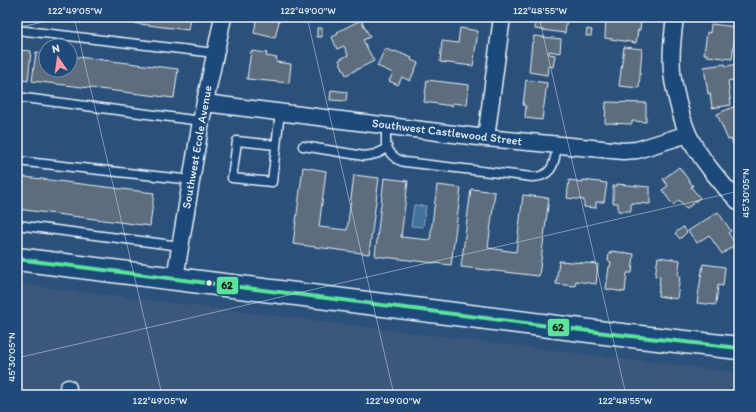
<svg xmlns="http://www.w3.org/2000/svg" width="756" height="412" viewBox="0 0 756 412" font-family="Itim,sans-serif">
	<style>
		.built { fill: #3a597c }
		.water { fill: #43739f; stroke: #85a5c3 }
		.building { fill: #5d6d7d; stroke: #e8f1f8 }
		.lines { fill: none; stroke-linecap: round; stroke-linejoin: round }
		.service-casing { stroke: #e8f1f8; stroke-width: 11 }
		.minor-casing { stroke: #e8f1f8; stroke-width: 19 }
		.secondary-casing { stroke: #e8f1f8; stroke-width: 25 }
		.service { stroke: #1f4a7a; stroke-width: 8 }
		.minor { stroke: #1f4a7a; stroke-width: 16 }
		.secondary { stroke: #1f4a7a; stroke-width: 22 }
		.bus-1-casing { stroke: #1f4a7a; stroke-width: 7 }
		.bus-1 { stroke: #5ae49d; stroke-width: 4 }
		.ticks { fill: none; stroke: #e8f1f8; stroke-width: 1; stroke-opacity: 0.45 }
		.bus-dot { fill: #e8f1f8; stroke: #1f4a7a; stroke-width: 1.5 }
		.labels { text-anchor: middle; dominant-baseline: central; stroke-width: 3; stroke-linejoin: round; paint-order: stroke }
		.street-label { font-size: 12px; fill: #e8f1f8; stroke: #1f4a7a }
		.line-badge { stroke: #1f4a7a; stroke-width: 1.5 }
		.pale-badge-label { font-size: 11px; text-anchor: middle; font-weight: bold; fill: #111 }
		.neatline { fill: none; stroke: #e8f1f8; stroke-width: 1.5 }
		.ticks-label { font-size: 10px; text-anchor: middle; fill: #e8f1f8 }
	</style>
	<rect width="100%" height="100%" fill="#2b517b"/>
	<filter id="ink" filterUnits="userSpaceOnUse"><feTurbulence type="fractalNoise" baseFrequency=".025" numOctaves="2"/><feDisplacementMap in="SourceGraphic" scale="8" xChannelSelector="R" yChannelSelector="G"/><feConvolveMatrix kernelMatrix="1 2 1 2 8 2 1 2 1" color-interpolation-filters="sRGB"/></filter>
	<g filter="url(#ink)">
		<path class="built" d="M17,284L739,373V395H17Z"/>
		<path class="water" d="M414,205L426,206L423,227L411,226Z"/>
		<path class="building" d="M83,17H190L188,30Z
			M257,17H280L275,38L254,33Z
			M536,17H567L565,33L535,29Z
			M606,17H643V20H641L640,30H638L636,43L605,38Z
			M361,20L370,37L363,40L374,61L346,75L339,60L348,55L344,46L337,49L332,37L338,34L337,32Z
			M711,24L736,27L732,59L707,56V54H704L707,32L710,33Z
			M317,28H322V37H317Z
			M460,28L478,31L473,66L440,62L442,41L458,43Z
			M587,29L592,30L591,36H586Z
			M534,36L561,39L560,53L549,51V54L555,55L553,67L548,66L547,75L529,72L532,42H533Z
			M624,47L642,49L639,88L619,86Z
			M385,49L394,52L395,51L412,58L411,60L418,63L410,81L402,77L398,85L389,81L393,73L377,66Z
			M17,50L31,51L28,81L17,79Z
			M251,51L267,53L266,56L277,58L276,62L291,64L289,83L247,79Z
			M36,52L46,53V70H70V56L178,69L174,98L32,81Z
			M725,64L726,66L739,64V79L728,81L731,105L712,108L710,93L708,94L704,67Z
			M427,80L469,85L467,105L453,103L452,106L424,102Z
			M526,80L547,83L542,120L525,118L526,106L523,105Z
			M331,90L347,92L346,101L330,100Z
			M606,102L646,103V122L632,121V124L605,123Z
			M738,105L739,151L736,153L731,139L728,140L717,114Z
			M303,167L326,171L319,227L347,230L354,175L379,178L369,254L293,244Z
			M679,167L693,186L691,187L700,198L686,209L679,200L673,205L662,190L668,186L663,179Z
			M17,176L154,193L150,226L17,209Z
			M384,178L408,181L401,237L430,240L437,185L461,188L451,265L375,256Z
			M569,180L583,182V180L607,183L604,202H596V208L584,207V200L567,198Z
			M617,184L650,187V204L631,203V211H618V203H613V186H617Z
			M471,189L495,192L488,248L516,252L523,195L549,198L539,276L461,267Z
			M718,212L731,231L728,233L736,244L722,254L709,235L697,243L688,231Z
			M683,227L687,232L680,239L675,233Z
			M611,251L634,254L632,273H627L625,292L606,289L609,267H610L611,262L608,261L609,253H611Z
			M658,257L680,260L678,276H680L677,299L658,296L660,277L655,276Z
			M559,261L598,264L596,284L576,281L575,286L556,284Z
			M703,264L725,267L723,286L718,285L716,305L697,303Z"/>
		<g class="lines">
			<defs>
				<path id="service" d="M17,30L215,53
					M17,97L201,121
					M386,144C389,154 395,160 405,162L532,177C553,177 555,162 557,145
					M276,145L237,141L232,178L272,182L280,112
					M303,146L364,156C372,155 380,154 386,148V125
					M17,161L192,180
					M17,225L180,246"/>
				<path id="minor" d="M675,17C672,41 669,66 675,90C678,104 682,120 688,134C698,156 722,185 739,202
					M205,103L486,138L623,151L637,150L688,134
					M486,138L502,17
					M175,278L201,121L223,17
					M67,395L68,388"/>
				<path id="secondary" d="M17,259L613,334L739,348"/>
			</defs>
			<use href="#service" class="service-casing"/>
			<use href="#minor" class="minor-casing"/>
			<use href="#secondary" class="secondary-casing"/>
			<use href="#service" class="service"/>
			<use href="#minor" class="minor"/>
			<use href="#secondary" class="secondary"/>
			<defs>
				<path id="bus-1" d="M17,259L613,334L739,348"/>
			</defs>
			<use href="#bus-1" class="bus-1-casing"/>
			<use href="#bus-1" class="bus-1"/>
		</g>
	</g>
	<path class="ticks" d="M74,17L162,395M307,17L394,395M539,17L626,395M17,28L64,17M17,358L739,191"/>
	<circle class="bus-dot" cx="209" cy="283" r="3.5"/>
	<g class="labels">
		<g class="street-label">
			<text transform="translate(447 132) rotate(7)">Southwest Castlewood Street</text>
			<text transform="translate(197 147) rotate(-80)">Southwest Ecole Avenue</text>
		</g>
	</g>
	<g class="line-badge">
		<rect x="216" y="276" width="23" height="19" rx="4" fill="#5ae49d"/>
		<rect x="547" y="318" width="23" height="19" rx="4" fill="#5ae49d"/>
	</g>
	<g class="pale-badge-label">
		<text x="227" y="289">62</text>
		<text x="558" y="331">62</text>
	</g>
	<rect width="756" height="412" fill="none" stroke="#1f4a7a" stroke-width="44"/>
	<g transform="translate(58 58) rotate(347)"><circle r="19" fill="#1f4a7a" stroke="#6f8dac"/>
	<path d="M0-3L7 15L0 10L-7 15Z" fill="#ff9aa2"/>
	<text y="-6" font-size="11" font-weight="bold" text-anchor="middle" fill="#e8f1f8">N</text>
	</g>
	<rect x="22" y="22" width="712" height="368" class="neatline"/>
	<g class="ticks-label">
		<text x="75" y="14">122°49'05"W</text>
		<text x="308" y="14">122°49'00"W</text>
		<text x="540" y="14">122°48'55"W</text>
		<text transform="translate(745 193) rotate(-90)" y="4">45°30'05"N</text>
		<text transform="translate(11 357) rotate(-90)" y="4">45°30'05"N</text>
		<text x="160" y="404">122°49'05"W</text>
		<text x="393" y="404">122°49'00"W</text>
		<text x="625" y="404">122°48'55"W</text>
	</g>
</svg>
